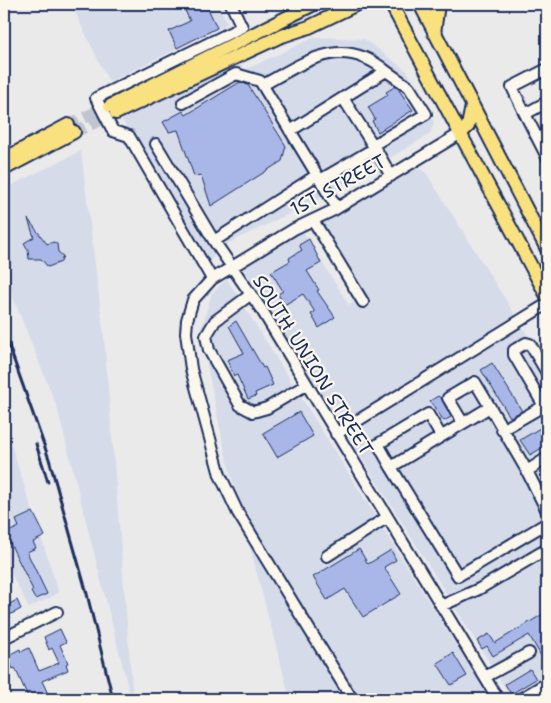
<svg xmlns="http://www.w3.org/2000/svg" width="551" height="703" viewBox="0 0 551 703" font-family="'Shantell Sans',sans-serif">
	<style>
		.built { fill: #d6dbea }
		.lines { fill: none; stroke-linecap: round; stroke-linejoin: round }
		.stream { stroke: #558da6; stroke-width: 3 }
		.building { fill: #a8b7e7; stroke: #1b2f5e }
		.major-tunnel { stroke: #c1c5cf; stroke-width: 12; stroke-dasharray: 12 6; stroke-linecap: butt }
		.minor-casing { stroke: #1b2f5e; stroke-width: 14 }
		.major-casing { stroke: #1b2f5e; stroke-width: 16 }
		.minor { stroke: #fbf7ec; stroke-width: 10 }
		.major { stroke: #fae180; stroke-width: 12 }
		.rail { stroke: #1b2f5e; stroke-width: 3 }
		.labels { text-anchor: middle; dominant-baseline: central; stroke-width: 4.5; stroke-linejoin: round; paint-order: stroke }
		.street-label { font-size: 19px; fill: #1b2f5e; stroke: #fbf7ec }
	</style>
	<rect width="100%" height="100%" fill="#eaeaeb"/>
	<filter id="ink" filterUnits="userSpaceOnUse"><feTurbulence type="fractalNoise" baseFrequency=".02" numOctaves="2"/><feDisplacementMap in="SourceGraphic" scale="10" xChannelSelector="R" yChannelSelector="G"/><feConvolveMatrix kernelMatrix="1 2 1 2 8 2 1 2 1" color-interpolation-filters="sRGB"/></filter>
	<g filter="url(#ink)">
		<path class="built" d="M71,4H218L228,24L109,82Z
			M315,37L364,39L407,71L434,122L430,134L331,193L229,243L208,262L120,117L238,60L244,70Z
			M81,151L104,337L133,699H131L57,407L4,275V189Z
			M415,168L425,171L547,366V699H512L242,266L302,230L349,305L359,298L314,225Z
			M227,279L490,699H290L225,452L200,332L212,293Z
			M4,423L59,593L29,608L4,559Z"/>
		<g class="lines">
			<path class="stream" d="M239,504L320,637"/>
		</g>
		<path class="building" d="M182,4H206L217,28L177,48L169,31L190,21Z
			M240,82L248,85L286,146L282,161L211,206L201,175L194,176L178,130L169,132L163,122L183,111L186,115Z
			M396,86L413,110L378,132L372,121L375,119L368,107L388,95L386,92Z
			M28,219L47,244L54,242L57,244L58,252L63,256L61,262L48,267L41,259H29L28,250L24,243L34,237Z
			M309,239L321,263L307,271L319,290L317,291L335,317L319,328L311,314L315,312L303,294L284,305L278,294L283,291L271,272L290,261L289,258L302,250L299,245Z
			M236,321L263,368L265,367L273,385L255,393L256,396L248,399L237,375L234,376L227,360L244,353L229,326Z
			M492,363L522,411L510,417L481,370Z
			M438,396L441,398L451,417L444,421L430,401Z
			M299,412L313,436L277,457L263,433Z
			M545,425L547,429V445L530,455L520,440Z
			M33,512L45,536L33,542L36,548L27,552L47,594L35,599L31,592L33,590L10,543L4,546V534L19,527L16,520Z
			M359,549L368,564L391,550L396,560L384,567L401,594L363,617L345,589L327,600L313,577Z
			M17,600L21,609L4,618V607Z
			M543,614L547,620V666L529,635L493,656L487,646L482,649L477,641L489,634L495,643Z
			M60,629L66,642L60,645L68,663L66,664L68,670L42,681L49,696L43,699H29L15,668L13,669L7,656L20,649L21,652L29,648L39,671L59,663L52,648L49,650L44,637Z
			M453,653L467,676L451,685L437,663Z
			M530,669L536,679L511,694L505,684Z"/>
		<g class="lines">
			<path class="major-tunnel" d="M68,125L110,106
				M74,132L116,113"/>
			<defs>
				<path id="minor" d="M231,4L242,27L96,98L113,131L129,136L212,279L232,267L263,312L498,699
					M547,69L512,87L525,114L547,102
					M263,85C305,62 341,34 386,71L290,131
					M343,98L376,150
					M183,103L236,74L260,81L337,208
					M525,114L547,157
					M156,144L214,241
					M373,145L426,114L409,87L386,71
					M317,175L214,241L232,267L294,229L334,210L461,133
					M320,180L368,152L378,153L391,176
					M313,220L363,302
					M212,279L193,300L187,320L186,333L191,369L220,475L238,513L352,699
					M250,295L215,321L206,336L209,350L240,405L253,412L267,408L306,385
					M544,406L514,355V350L526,343L530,344L547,373
					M463,423L448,398L475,382L490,407
					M502,430L547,404
					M336,434L547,304
					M547,458L527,471L547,511
					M391,467L378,444L428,414L441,436
					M527,471L490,407L391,467L458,576L547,523
					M327,556L386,518
					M441,606L479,589L547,549
					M4,638L57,612
					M485,677L529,653
					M520,699L547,683"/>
				<path id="major" d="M391,4L547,296
					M420,4L547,249
					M434,33L438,4
					M110,106L314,4
					M116,113L279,37L309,27L357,4
					M461,133L468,126L472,106
					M4,159L68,125
					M4,169L74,132"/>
			</defs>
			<use href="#minor" class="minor-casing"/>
			<use href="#major" class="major-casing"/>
			<use href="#minor" class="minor"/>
			<use href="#major" class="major"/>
			<path class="rail" d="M4,332L49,459L87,594L113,699
				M36,444L48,482"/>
		</g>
	</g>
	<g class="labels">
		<g class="street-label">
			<text transform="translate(338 185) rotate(-29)">1ST STREET</text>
			<text transform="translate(313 365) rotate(58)">SOUTH UNION STREET</text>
		</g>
	</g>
	<rect width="551" height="703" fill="none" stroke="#fbf7ec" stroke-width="20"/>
	<rect x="10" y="10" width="531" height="683" fill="none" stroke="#1b2f5e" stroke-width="2" filter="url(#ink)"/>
</svg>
